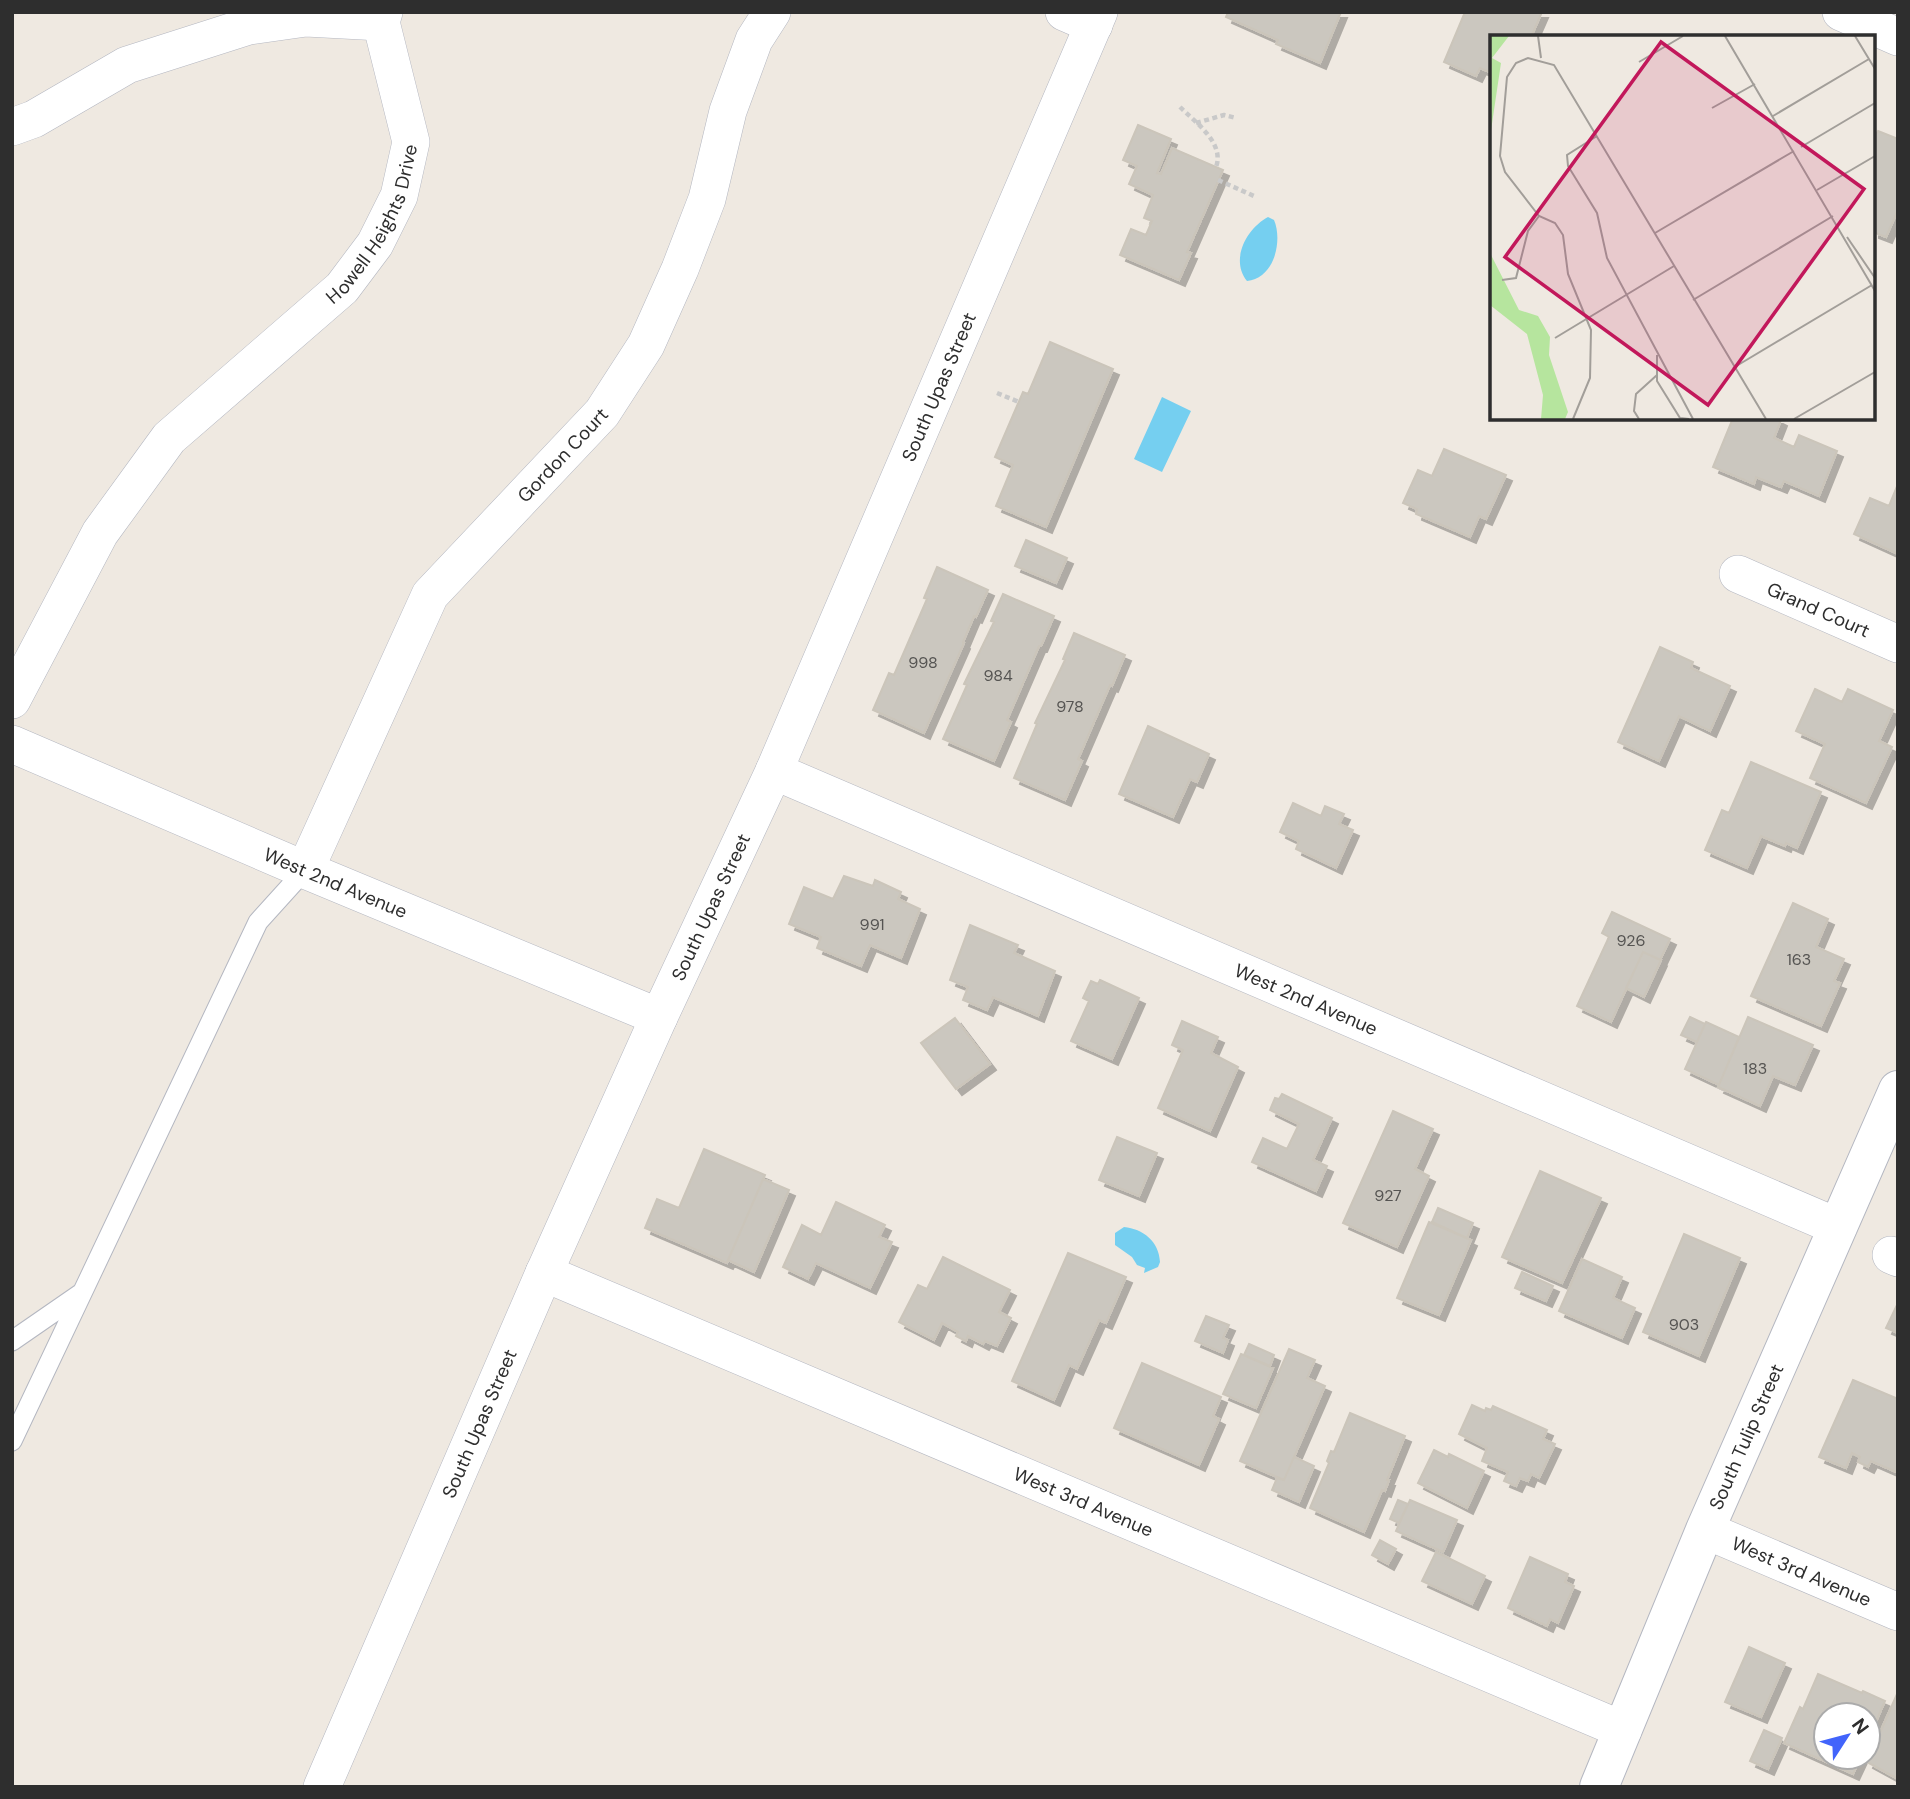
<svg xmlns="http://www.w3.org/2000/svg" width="1910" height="1799" viewBox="0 0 1910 1799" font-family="'DM Sans',sans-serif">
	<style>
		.water { fill: #75cff0 }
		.building { fill: #cbc7bf; stroke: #cbc5ba; stroke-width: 2; filter: url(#shadow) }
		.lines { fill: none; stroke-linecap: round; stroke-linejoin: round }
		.lane-casing { stroke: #b4b7c1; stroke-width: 21 }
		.street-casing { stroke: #b4b7c1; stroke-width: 38 }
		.secondary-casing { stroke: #b4b7c1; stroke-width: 40 }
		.path { stroke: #c9c9c9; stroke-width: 4.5; stroke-dasharray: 5 3.5; stroke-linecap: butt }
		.lane { stroke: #fff; stroke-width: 19 }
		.street { stroke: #fff; stroke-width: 37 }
		.secondary { stroke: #fff; stroke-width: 38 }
		.labels { text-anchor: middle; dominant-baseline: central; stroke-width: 7; stroke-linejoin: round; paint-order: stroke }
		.number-label { font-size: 16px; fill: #555452 }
		.street-label { font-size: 19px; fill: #2e2e2e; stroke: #fff }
		.inset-road { fill: none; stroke: #a29e99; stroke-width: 2 }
		.view { fill: #c2185b; fill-opacity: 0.15; stroke: #c2185b; stroke-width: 3.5 }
		.inset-edge { fill: none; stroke: #2e2e2e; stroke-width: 3.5 }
	</style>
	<defs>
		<filter id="shadow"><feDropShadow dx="6" dy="6" stdDeviation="0" flood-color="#0004"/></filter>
	</defs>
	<rect width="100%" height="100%" fill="#efe9e1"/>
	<path class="water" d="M1268,217L1274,220C1283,241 1274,279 1247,281C1230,260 1246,229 1268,217Z
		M1162,397L1191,411L1162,472L1134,459Z
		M1124,1227C1143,1229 1159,1241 1160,1262L1158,1267L1144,1273L1145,1268L1137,1265L1132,1257L1115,1245V1233Z"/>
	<path class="building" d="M1228,12H1341L1320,63L1276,44L1278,40L1226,17Z
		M1465,12H1542L1531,37H1492V73L1480,68L1476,76L1444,62Z
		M1138,125L1171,139L1157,173L1161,174L1172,148L1223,170L1187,252L1191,253L1179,280L1120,255L1131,229L1146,235L1152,221L1144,218L1153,195L1129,184L1137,166L1123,160Z
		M1878,131L1898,139V210L1886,237L1873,232V139Z
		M1050,342L1113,369L1046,527L996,506L1013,465L995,457L1023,392L1028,394Z
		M1733,418H1777L1781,420L1774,438L1794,447L1799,435L1837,451L1819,496L1784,481L1781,487L1756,477L1754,484L1713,467Z
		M1444,449L1506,475L1486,519L1479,516L1470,537L1416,514L1417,509L1403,503L1418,470L1432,476Z
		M1898,484V554L1854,534L1870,498L1889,506Z
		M1026,540L1067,558L1056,583L1015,566Z
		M937,567L988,590L976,617L974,616L963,642L964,643L924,733L873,710L889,673L894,675L927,599L924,598Z
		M1003,594L1054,616L1041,646H1039L1007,720L1011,722L994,761L943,739L967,685L964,684L994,622L991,621Z
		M1074,633L1125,655L1112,686L1110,685L1078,759L1082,761L1065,800L1014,778L1037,724L1035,723L1065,660L1063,659Z
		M1660,647L1693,662L1691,668L1730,686L1710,731L1679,716L1659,761L1618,742Z
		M1815,689L1842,702L1848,689L1893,710L1879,741L1892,747L1866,803L1810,778L1825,744L1796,731Z
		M1148,726L1209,754L1197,782L1190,779L1173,817L1119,794Z
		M1751,762L1821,792L1797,848L1786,843L1785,846L1761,836L1747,868L1705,850L1722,810L1729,813Z
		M1293,803L1321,816L1325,806L1344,814L1339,824L1353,830L1336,868L1296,849L1299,841L1280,832Z
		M844,876L873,886L875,880L901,892L898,899L920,909L901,958L870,945L861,966L817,948L821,937L789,924L804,887L833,899Z
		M1793,903L1828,919L1816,947L1844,959L1834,981L1840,983L1821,1026L1751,996Z
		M1612,912L1670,939L1660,960L1643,952L1611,1022L1577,1006L1609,937L1602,933Z
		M970,925L1018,945L1014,953L1055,971L1038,1016L993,997L987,1010L963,1000L968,987L950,980Z
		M1643,952L1661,960L1644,997L1626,988Z
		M1100,980L1139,998L1112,1059L1071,1041L1089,1001L1083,998L1091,981L1098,984Z
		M1690,1017L1705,1024L1697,1042L1681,1035Z
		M1748,1017L1813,1045L1795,1085L1773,1076L1760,1106L1718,1087Z
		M955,1018L990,1064L956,1089L921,1043Z
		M1182,1021L1218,1037L1211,1053L1238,1067L1210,1131L1158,1108L1183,1050L1172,1045Z
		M1706,1022L1739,1037L1719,1085L1685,1069Z
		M1282,1094L1332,1118L1313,1160L1327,1166L1316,1191L1252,1162L1263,1138L1287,1149L1299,1124L1270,1110L1275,1098L1279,1099Z
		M1393,1111L1433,1129L1415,1169L1429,1176L1397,1247L1343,1223Z
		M1117,1137L1157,1153L1139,1196L1099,1180Z
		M704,1149L765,1175L727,1263L645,1228L657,1199L679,1208Z
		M1540,1171L1601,1198L1562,1283L1502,1257Z
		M763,1179L789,1190L754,1272L728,1260Z
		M836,1202L885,1225L879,1237L892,1242L870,1288L816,1263L808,1279L783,1267L802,1225L821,1235Z
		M1438,1208L1473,1223L1467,1238L1432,1222Z
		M1429,1222L1471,1240L1439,1315L1397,1298Z
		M1684,1234L1740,1258L1699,1356L1643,1332Z
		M1068,1253L1126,1277L1106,1323L1099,1320L1077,1369L1069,1365L1054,1400L1012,1381Z
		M943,1257L1010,1290L999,1312L1011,1318L997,1346L985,1341L983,1344L968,1336L966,1341L956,1336L958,1332L942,1323L934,1340L899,1322L918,1285L927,1289Z
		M1582,1259L1622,1277L1613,1298L1635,1308L1622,1338L1559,1311Z
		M1522,1272L1553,1286L1546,1301L1515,1288Z
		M1897,1305L1898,1306V1333L1886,1328Z
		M1206,1316L1229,1325L1223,1338L1228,1340L1223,1353L1195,1341Z
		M1249,1344L1274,1355L1270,1366L1244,1355Z
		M1289,1349L1315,1360L1307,1378L1325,1386L1284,1480L1240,1461Z
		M1241,1354L1273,1368L1256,1408L1223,1394Z
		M1142,1363L1221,1397L1213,1416L1219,1419L1199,1465L1114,1428Z
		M1853,1380L1898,1399V1468L1896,1472L1871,1461L1868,1467L1858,1462L1860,1457L1852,1453L1846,1468L1819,1457Z
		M1472,1405L1485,1411L1486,1408L1491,1410L1493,1406L1547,1430L1543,1439L1555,1444L1539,1478L1531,1474L1528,1481L1520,1478L1516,1486L1504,1481L1508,1472L1482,1461L1487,1448L1459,1434Z
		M1350,1413L1405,1436L1387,1480H1389L1385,1491L1382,1490L1364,1532L1310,1508L1329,1463L1327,1461L1331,1451L1334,1452Z
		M1434,1450L1448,1457L1449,1454L1484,1471L1467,1508L1418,1483Z
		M1294,1457L1314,1466L1299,1502L1272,1490L1277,1478L1284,1480Z
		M1398,1500L1408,1504L1399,1523L1390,1519Z
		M1410,1500L1457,1520L1443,1552L1396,1531Z
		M1380,1540L1396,1549L1388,1564L1372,1555Z
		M1436,1552L1485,1576L1472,1604L1422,1581Z
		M1530,1557L1568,1574L1565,1582L1574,1586L1558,1623L1550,1619L1547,1626L1508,1608Z
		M1749,1647L1785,1663L1761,1717L1725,1702Z
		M1818,1674L1862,1693L1863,1691L1885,1701L1868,1740V1715H1826V1757H1861L1853,1774L1784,1743L1800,1707L1803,1709Z
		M1897,1694L1898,1695V1779L1867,1762Z
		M1764,1730L1782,1738L1768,1769L1750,1761Z"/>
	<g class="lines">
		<defs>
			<path id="lane" d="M12,1341L80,1294
				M12,1441L258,922L305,870"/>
			<g id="street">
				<path d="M1064,12L1094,25"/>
				<path d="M1841,12L1898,37"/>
				<path d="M12,127L34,119L127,65L249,26L306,18L381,22"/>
				<path id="s1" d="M1738,574L1898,644"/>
				<path id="s2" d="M12,700L100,533L169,438L342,288L375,244L399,196L411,142L381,22L384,12"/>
				<path id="s3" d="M12,744L305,870L659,1017"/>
				<path id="s4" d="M774,771L1838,1227"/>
				<path id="s5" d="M305,870L430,595L602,413L646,345L680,269L707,199L728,111L754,40L772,12"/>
				<path d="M1891,1255L1898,1258"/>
				<path id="s6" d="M544,1273L1623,1730"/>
				<path id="s7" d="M1705,1530L1898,1612"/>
				<path id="s8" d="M322,1787L544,1273L659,1017L774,771L1099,12"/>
			</g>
			<g id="secondary">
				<path id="s9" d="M1599,1787L1705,1530L1898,1090"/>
			</g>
		</defs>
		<use href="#lane" class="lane-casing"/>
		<use href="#street" class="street-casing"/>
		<use href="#secondary" class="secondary-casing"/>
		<path class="path" d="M1180,107C1195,122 1225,143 1216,167
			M1196,123L1224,115L1236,118
			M1218,180L1254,196
			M997,393L1019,402"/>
		<use href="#lane" class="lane"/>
		<use href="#street" class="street"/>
		<use href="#secondary" class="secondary"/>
	</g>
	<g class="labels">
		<g class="number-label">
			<text x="923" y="662">998</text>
			<text x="998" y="675">984</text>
			<text x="1070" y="706">978</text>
			<text x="872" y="924">991</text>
			<text x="1631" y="940">926</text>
			<text x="1799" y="959">163</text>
			<text x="1755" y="1068">183</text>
			<text x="1388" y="1195">927</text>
			<text x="1684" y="1324">903</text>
		</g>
		<g class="street-label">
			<text stroke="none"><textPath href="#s2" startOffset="607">Howell Heights Drive</textPath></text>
			<text stroke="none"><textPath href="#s8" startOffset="1530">South Upas Street</textPath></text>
			<text stroke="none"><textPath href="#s5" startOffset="495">Gordon Court</textPath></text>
			<text stroke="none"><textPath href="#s1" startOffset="88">Grand Court</textPath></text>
			<text stroke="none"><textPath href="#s3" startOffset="352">West 2nd Avenue</textPath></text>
			<text stroke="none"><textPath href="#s8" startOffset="962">South Upas Street</textPath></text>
			<text stroke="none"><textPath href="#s4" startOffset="579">West 2nd Avenue</textPath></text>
			<text stroke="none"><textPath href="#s8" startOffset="396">South Upas Street</textPath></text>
			<text stroke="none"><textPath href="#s9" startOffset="380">South Tulip Street</textPath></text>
			<text stroke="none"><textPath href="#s6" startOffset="586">West 3rd Avenue</textPath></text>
			<text stroke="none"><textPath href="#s7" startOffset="105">West 3rd Avenue</textPath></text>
		</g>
	</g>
	<g transform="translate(1490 35)">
		<rect width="385" height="385" fill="#efe9e1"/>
		<path d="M0,1H19L2,23L11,28L0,102ZM0,218L29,275L48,281L60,302L59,320L78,377L75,384H51L53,360L37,299L0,270Z" fill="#b6e59e"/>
		<path class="inset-road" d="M48,1L51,23M235,1L385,256M365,1L385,34M149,27L193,1M222,73L265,49M283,81L379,24M107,101L77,120L78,131L107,178L117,223L203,384M311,112L385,68M327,155L385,121M165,198L304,116M357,202L385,243M12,245L26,243L38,196L49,181M203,265L343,181M65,303L184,231M167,320V346L190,383L199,384M243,333L382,250M83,384L100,343L101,295L78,239L73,200L65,188L49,181L15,137L10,121L17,42L26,28L38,23L64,30L276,384M149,384L144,376L146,359L167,340M304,384L385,337"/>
		<path class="view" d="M171,7L374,154L218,370L15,222Z"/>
		<rect width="385" height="385" class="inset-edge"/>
	</g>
	<rect width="1910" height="1799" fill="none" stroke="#2e2e2e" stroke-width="28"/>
	<g transform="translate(1847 1736) rotate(54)"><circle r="33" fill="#ffffff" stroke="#ababab" stroke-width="2"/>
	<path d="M0-5L12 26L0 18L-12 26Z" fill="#4264fb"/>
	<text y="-10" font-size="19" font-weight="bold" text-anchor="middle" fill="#2e2e2e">N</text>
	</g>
</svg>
